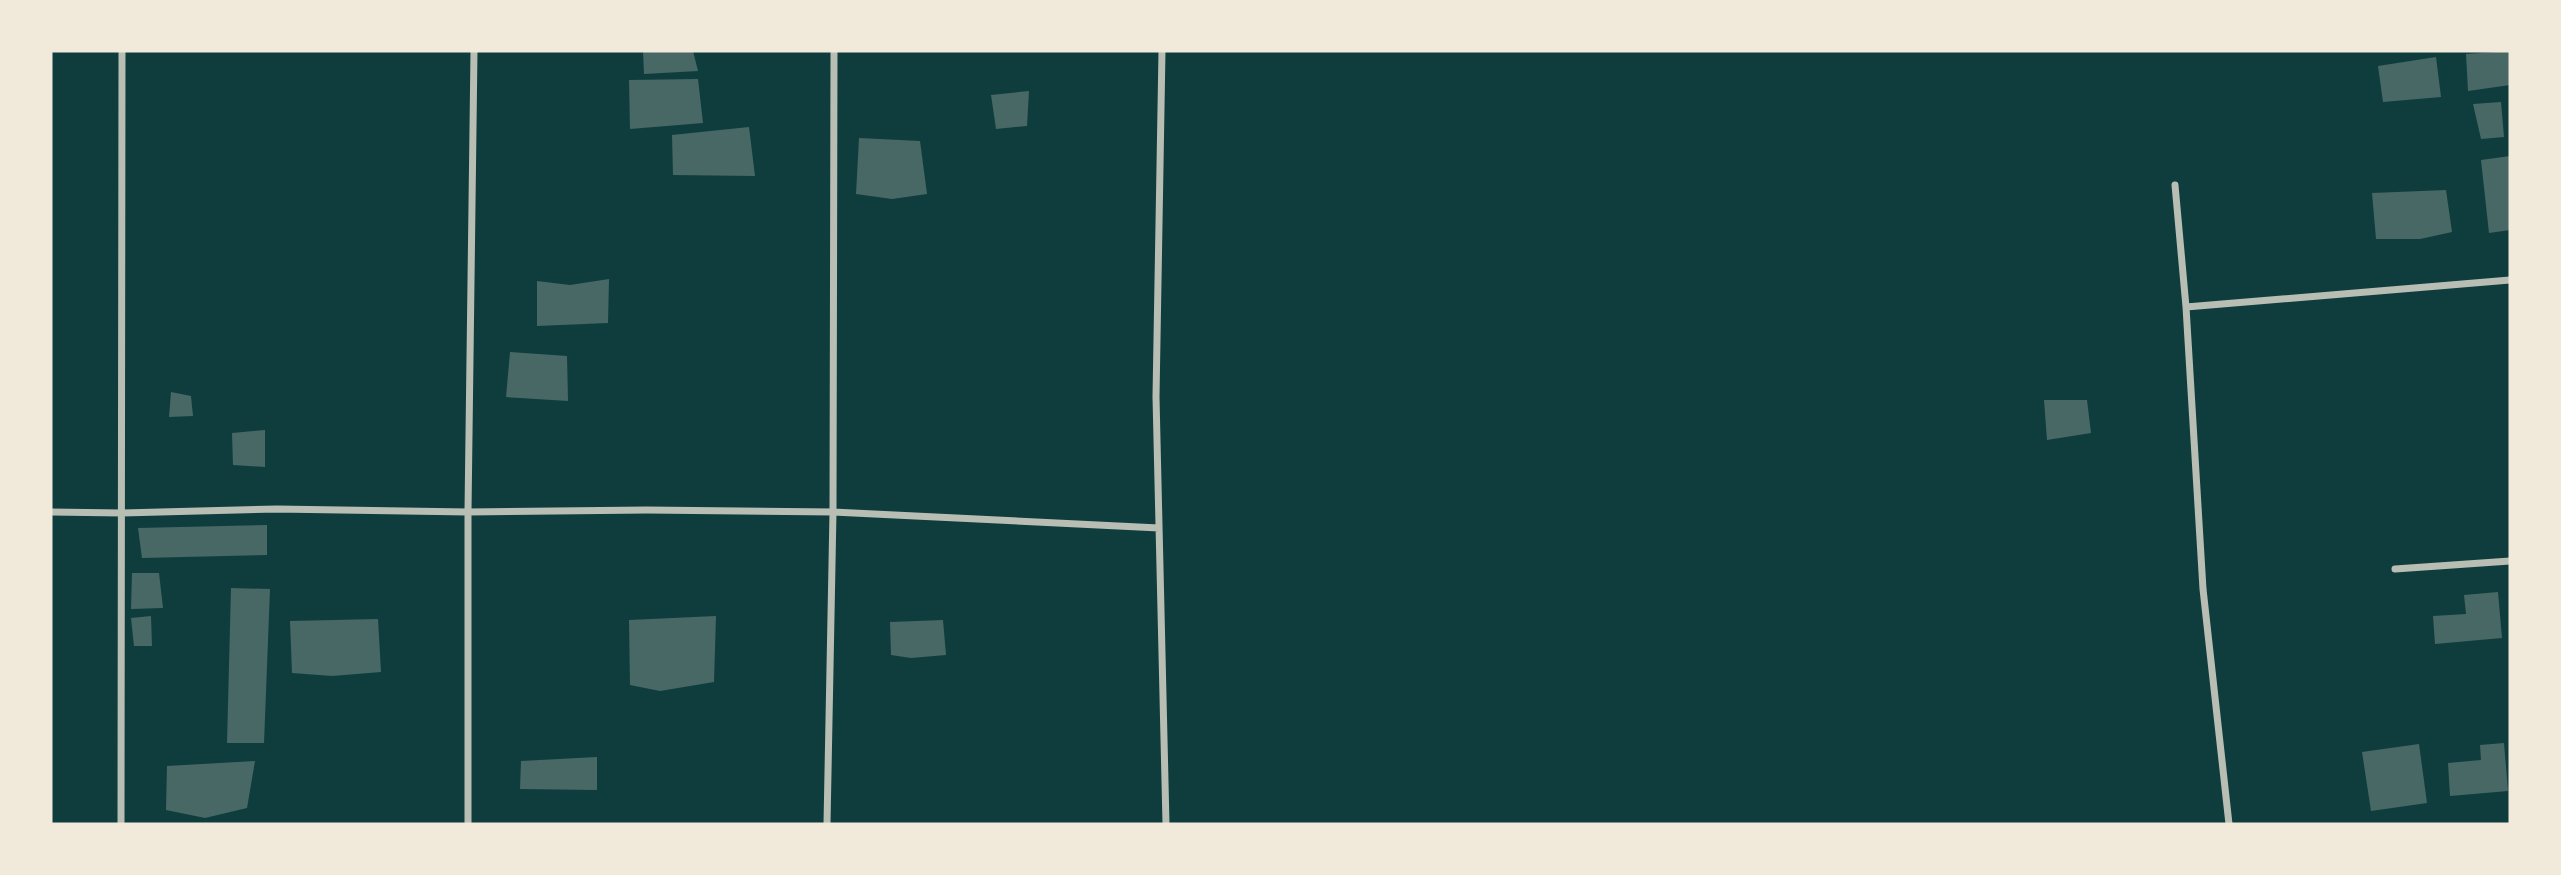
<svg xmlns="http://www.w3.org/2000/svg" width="2561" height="875" viewBox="0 0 2561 875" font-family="'Golos Text',sans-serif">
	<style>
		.building { fill: #486865 }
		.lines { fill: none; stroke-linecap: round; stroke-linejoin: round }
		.minor { stroke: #b8beb3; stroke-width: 7 }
	</style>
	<rect width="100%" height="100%" fill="#0f3d3e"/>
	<path class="building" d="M643,51H693L698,71L644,74Z
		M2510,51V85L2468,91L2466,54Z
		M2436,57L2441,97L2383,102L2378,66Z
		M698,79L703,123L630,129L629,80Z
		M1029,91L1027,126L996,129L991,95Z
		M2501,102L2504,137L2481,139L2473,104Z
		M749,127L755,176L673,175L672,135Z
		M859,138L920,141L927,194L892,199L856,194Z
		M2510,156V230L2489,233L2481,160Z
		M2446,190L2452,232L2420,239H2376L2372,193Z
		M609,279L608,323L537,326V281L570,285Z
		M510,352L567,356L568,401L506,397Z
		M171,392L191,396L193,416L169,417Z
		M2044,400H2087L2091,433L2047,440Z
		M265,430V467L233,465L232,433Z
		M267,525V555L142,558L138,528Z
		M132,573H159L163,608L131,609Z
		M231,588L270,589L264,743H227Z
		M2498,592L2502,638L2435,644L2433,616L2466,614L2464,595Z
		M151,616L152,646H134L131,618Z
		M716,616L714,682L660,691L630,685L629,620Z
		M378,619L381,672L332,676L292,673L290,621Z
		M943,620L946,655L911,658L891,655L890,622Z
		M2504,743L2508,791L2450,796L2448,763L2481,760L2480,745Z
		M2419,744L2427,803L2371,811L2362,752Z
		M597,757V790L520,789L521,761Z
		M255,761L247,808L205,818L166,810L167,766Z"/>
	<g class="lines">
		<path class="minor" d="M1162,51L1156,397L1166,824
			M2175,185L2186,307L2203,589L2229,824
			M2186,307L2510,280
			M51,512L122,513L277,509L468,512L647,510L833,512L1159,528
			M2395,569L2510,561
			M121,824L122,51
			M468,824V512L474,51
			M827,824L833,512L834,51"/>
	</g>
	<rect width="2561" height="875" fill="none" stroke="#f1e9da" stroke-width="105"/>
</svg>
